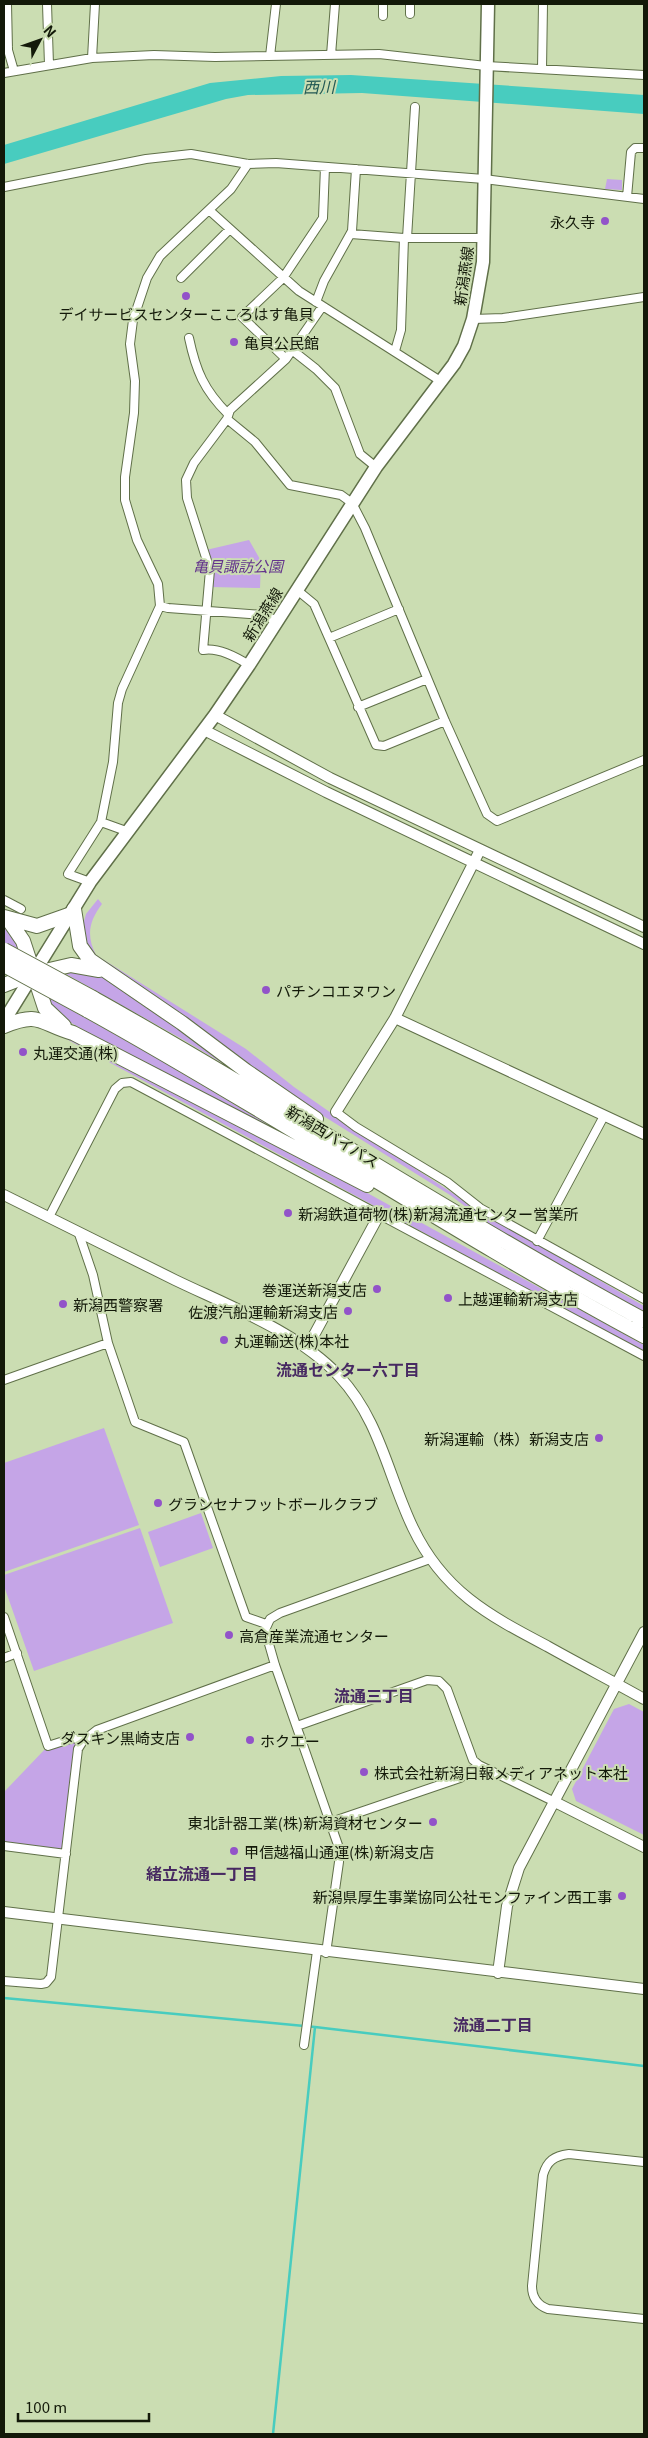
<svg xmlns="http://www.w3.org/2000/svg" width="648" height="2438" viewBox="0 0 648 2438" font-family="Georgia,'Noto Sans JP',serif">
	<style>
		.green { fill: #c5a5e7 }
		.water { fill: #48ccbf }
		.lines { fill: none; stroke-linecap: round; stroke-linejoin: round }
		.stream { stroke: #48ccbf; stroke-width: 2.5 }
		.minor-casing { stroke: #607049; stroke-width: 10 }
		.tertiary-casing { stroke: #607049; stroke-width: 12 }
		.primary-casing { stroke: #607049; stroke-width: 15 }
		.motorway-casing { stroke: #607049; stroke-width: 16 }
		.minor { stroke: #fff; stroke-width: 8 }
		.tertiary { stroke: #fff; stroke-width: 10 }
		.primary { stroke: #fff; stroke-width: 12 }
		.motorway { stroke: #fff; stroke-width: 14 }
		.motorway-bridge-casing { stroke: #607049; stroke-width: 16; stroke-linecap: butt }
		.motorway-bridge { stroke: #fff; stroke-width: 14 }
		.poi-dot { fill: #9253c9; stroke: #cbddb2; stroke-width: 2 }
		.labels { text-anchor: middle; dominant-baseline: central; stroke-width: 4; stroke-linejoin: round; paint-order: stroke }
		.poi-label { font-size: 15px; fill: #131909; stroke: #cbddb2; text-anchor: start }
		.street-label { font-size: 15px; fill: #131909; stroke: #cbddb2 }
		.park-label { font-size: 15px; font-style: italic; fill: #63338c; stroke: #cbddb2 }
		.water-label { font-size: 16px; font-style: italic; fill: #235954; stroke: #cbddb2 }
		.neighbourhood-label { font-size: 16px; font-weight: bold; fill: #472962; stroke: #cbddb2 }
	</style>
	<rect width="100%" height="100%" fill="#cbddb2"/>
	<path class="green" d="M607,179L622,180V190L605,189Z
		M249,540L261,561L260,588L211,587L206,550Z
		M98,899L102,904C89,921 86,936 96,955L246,1049L294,1087L344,1122L483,1213L644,1306V1313L494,1228L450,1195L325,1117L235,1055L128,977L93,956L80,936L86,914Z
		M4,923L22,951L4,942Z
		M57,969H88L118,986L259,1085L182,1039Z
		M46,996L150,1054L287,1136L108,1046L59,1015Z
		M35,1022L271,1140L631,1338L644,1345V1352Z
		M104,1428L139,1525L4,1572V1463Z
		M201,1513L213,1548L160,1567L148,1532Z
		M140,1528L173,1623L34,1671L4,1586V1575Z
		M629,1704L644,1712V1835L576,1801L572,1789L614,1709Z
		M73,1738L83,1741L64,1854L4,1846V1792L48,1746Z"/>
	<path class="water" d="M351,75L644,95V114L362,93L248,95L226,99L4,164V145L210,83L281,76Z"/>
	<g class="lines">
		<path class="stream" d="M4,1998L315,2027L644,2066
			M273,2434L315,2027"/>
		<defs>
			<path id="minor" d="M7,4L8,50L14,71
				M47,4L49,65
				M410,14V4
				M383,16V4
				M331,55L335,4
				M270,56L276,4
				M92,58L95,4
				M542,69L543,4
				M4,73L92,58L154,55L215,57L379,54L486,66L644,75
				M4,187L146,159L191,154L248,164L276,163L484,179L644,199
				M627,197L631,152L635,148H644
				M209,210L299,291L442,382
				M351,234L404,238H484
				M407,238L415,107
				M181,278L230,229
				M316,302L324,281L352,231L356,169
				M473,319L503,318L644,297
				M189,338C196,371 204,390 228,414
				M292,350L316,369L335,388L360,454L376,467
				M395,351L401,330L404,238
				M286,359L242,317L283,278L323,218L325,167
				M227,419L255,442L290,485L341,495L352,503L365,528L445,721L487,814L497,821L644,760
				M297,590L314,604L376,745L384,746L445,721
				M160,606L168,608L264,615L277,621
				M329,638L399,609
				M249,665C238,658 218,647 203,650L210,570L187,498L186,480L194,463L227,419L230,410L286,359L322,307
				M358,707L427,679
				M101,822L126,831
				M90,882L68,874L101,822L113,762L118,703L122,689L160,606L158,584L137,540L125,500V477L134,413L135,381L130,344L133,320L147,278L160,256L231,189L248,164
				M4,900L21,909
				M336,1112L356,1127L447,1182L480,1208L644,1299
				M49,1217L115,1089L122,1083L131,1082L644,1356
				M79,1234L93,1275L108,1343L135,1422L184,1442L246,1617L266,1624
				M537,1241L604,1116
				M4,1380L108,1343
				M4,1617L48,1746L73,1738L83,1741
				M4,1658L17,1653
				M297,1726L427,1680L439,1681L447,1689L473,1760L479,1765L555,1802
				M331,1822L460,1778L479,1765
				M4,1846L66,1854
				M326,1953L339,1862L338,1845L275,1665L265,1630L270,1619L280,1613L430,1559
				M4,1981L41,1984L46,1983L51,1977L78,1749L83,1741L97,1730L275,1665
				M304,2045L317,1951
				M644,2162L569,2154C554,2156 547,2161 543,2175L532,2286C532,2297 537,2305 548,2309L644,2319"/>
			<path id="tertiary" d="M215,715L330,778L644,927
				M204,730L326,792L644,944
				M395,1018L644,1134
				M336,1112L395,1018L480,850
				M4,1195C61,1223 118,1252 175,1280C229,1306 298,1332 339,1376C380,1420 388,1476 413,1528C443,1591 488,1615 547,1646C579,1664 612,1681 644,1699
				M307,1348L379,1215
				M555,1802L644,1847
				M4,1912L644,1989
				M498,1973L507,1906L519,1868L644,1632"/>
			<path id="primary" d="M4,1021L90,882L215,715L249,665L376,467L454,364L464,346L473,319L483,262L488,4"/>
			<path id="motorway" d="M74,909L80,946L90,960L182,1023L246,1071L316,1119
				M4,917L37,926L71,914
				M8,919L23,941L45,1008L64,1026
				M4,985L32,974L71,965L99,970
				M93,998C279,1102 457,1219 644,1320
				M87,1010C275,1114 454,1234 644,1336
				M4,1026C40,1011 39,1023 73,1033L367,1185"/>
		</defs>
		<use href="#minor" class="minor-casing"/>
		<use href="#tertiary" class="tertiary-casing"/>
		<use href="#primary" class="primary-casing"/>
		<use href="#motorway" class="motorway-casing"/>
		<use href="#minor" class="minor"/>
		<use href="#tertiary" class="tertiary"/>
		<use href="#primary" class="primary"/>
		<use href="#motorway" class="motorway"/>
		<defs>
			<path id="motorway-bridge" d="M4,950L93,998
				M4,965L87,1010"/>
		</defs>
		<use href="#motorway-bridge" class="motorway-bridge-casing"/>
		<use href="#motorway-bridge" class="motorway-bridge"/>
	</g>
	<g class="poi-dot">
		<circle cx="605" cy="221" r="5"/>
		<circle cx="186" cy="296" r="5"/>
		<circle cx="234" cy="342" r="5"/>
		<circle cx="266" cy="990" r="5"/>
		<circle cx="23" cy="1052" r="5"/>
		<circle cx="288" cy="1213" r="5"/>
		<circle cx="377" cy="1289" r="5"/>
		<circle cx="448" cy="1298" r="5"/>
		<circle cx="63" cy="1304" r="5"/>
		<circle cx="348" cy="1311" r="5"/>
		<circle cx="224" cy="1340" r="5"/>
		<circle cx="599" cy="1438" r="5"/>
		<circle cx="158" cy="1503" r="5"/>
		<circle cx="229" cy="1635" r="5"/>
		<circle cx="190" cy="1737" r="5"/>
		<circle cx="250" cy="1740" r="5"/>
		<circle cx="364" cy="1772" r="5"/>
		<circle cx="433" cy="1822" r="5"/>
		<circle cx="234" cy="1851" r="5"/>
		<circle cx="622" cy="1896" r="5"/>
	</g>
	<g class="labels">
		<g class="poi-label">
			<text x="595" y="221" text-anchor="end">永久寺</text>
			<text x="186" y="313" text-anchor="middle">デイサービスセンターこころはす亀貝</text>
			<text x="244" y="342">亀貝公民館</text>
			<text x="276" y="990">パチンコエヌワン</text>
			<text x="33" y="1052">丸運交通(株)</text>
			<text x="298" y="1213">新潟鉄道荷物(株)新潟流通センター営業所</text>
			<text x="367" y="1289" text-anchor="end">巻運送新潟支店</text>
			<text x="458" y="1298">上越運輸新潟支店</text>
			<text x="73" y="1304">新潟西警察署</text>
			<text x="338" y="1311" text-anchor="end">佐渡汽船運輸新潟支店</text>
			<text x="234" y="1340">丸運輸送(株)本社</text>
			<text x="589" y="1438" text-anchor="end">新潟運輸（株）新潟支店</text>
			<text x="168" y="1503">グランセナフットボールクラブ</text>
			<text x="239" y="1635">高倉産業流通センター</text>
			<text x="180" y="1737" text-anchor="end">ダスキン黒崎支店</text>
			<text x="260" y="1740">ホクエー</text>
			<text x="374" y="1772">株式会社新潟日報メディアネット本社</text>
			<text x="423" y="1822" text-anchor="end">東北計器工業(株)新潟資材センター</text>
			<text x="244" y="1851">甲信越福山通運(株)新潟支店</text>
			<text x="612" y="1896" text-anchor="end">新潟県厚生事業協同公社モンファイン西工事</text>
		</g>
		<g class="street-label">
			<text transform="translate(463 276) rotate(-82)">新潟燕線</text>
			<text transform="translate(262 614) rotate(-58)">新潟燕線</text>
			<text transform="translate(333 1136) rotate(31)">新潟西バイパス</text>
		</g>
		<g class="park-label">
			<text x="238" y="565">亀貝諏訪公園</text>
		</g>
		<g class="water-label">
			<text transform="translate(319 86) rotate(-1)">西川</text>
		</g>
		<g class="neighbourhood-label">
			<text x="348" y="1369">流通センター六丁目</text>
			<text x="374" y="1695">流通三丁目</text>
			<text x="202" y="1873">緒立流通一丁目</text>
			<text x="493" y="2024">流通二丁目</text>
		</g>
	</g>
	<rect width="648" height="2438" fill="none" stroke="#131909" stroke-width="10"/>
	<g transform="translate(40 40) rotate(49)" stroke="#cbddb2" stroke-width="4" paint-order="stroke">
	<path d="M0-4L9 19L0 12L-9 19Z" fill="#131909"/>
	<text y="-8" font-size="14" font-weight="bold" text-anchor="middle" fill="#131909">N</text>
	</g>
	<path d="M18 2413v8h131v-8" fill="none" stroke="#131909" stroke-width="2.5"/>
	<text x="25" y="2413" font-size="15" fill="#131909" stroke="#cbddb2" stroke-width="4" paint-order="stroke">100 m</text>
</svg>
